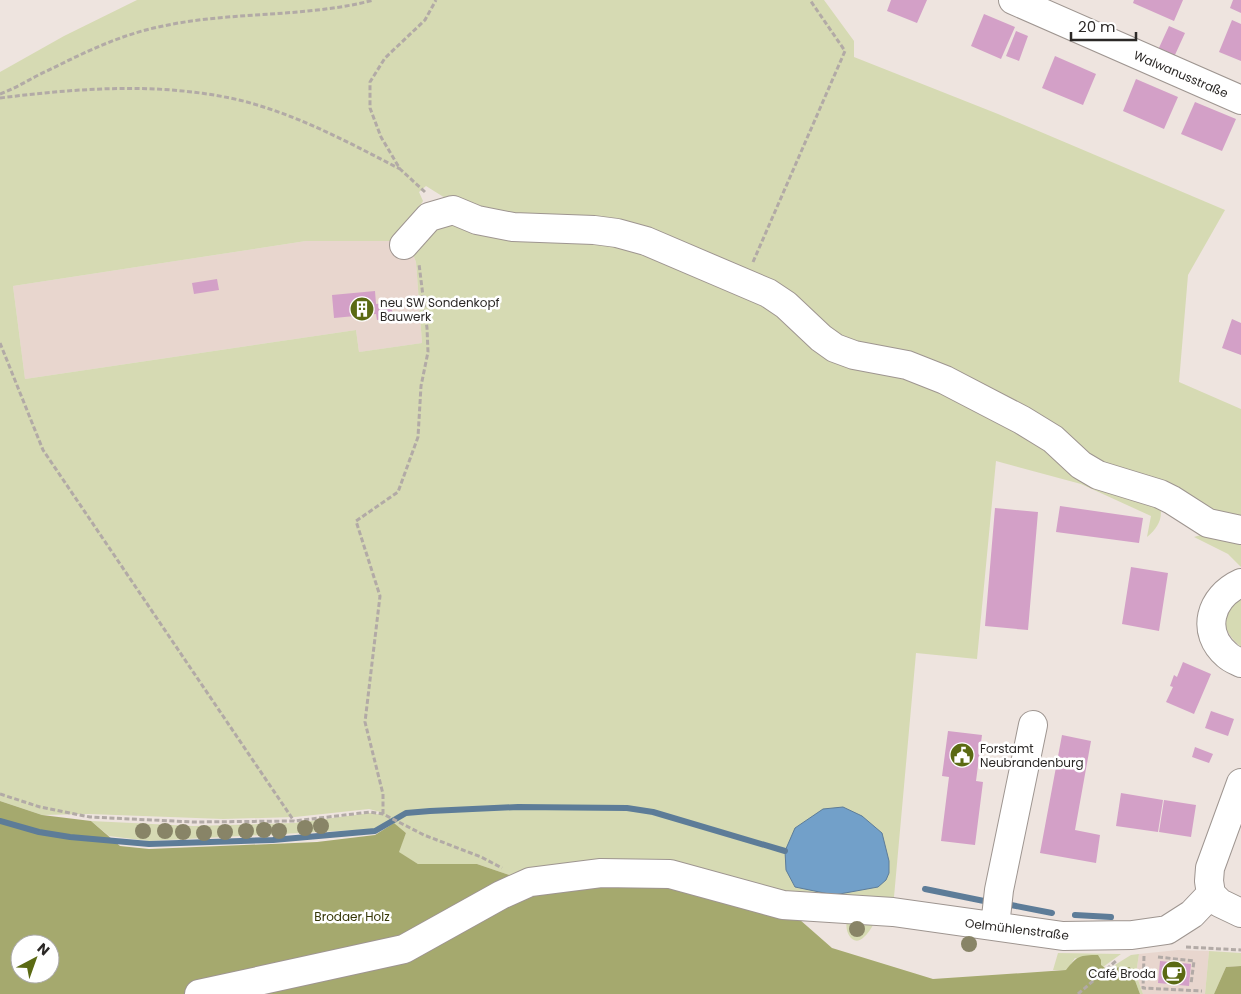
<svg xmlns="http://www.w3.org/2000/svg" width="1241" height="994" viewBox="0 0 1241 994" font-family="Poppins,sans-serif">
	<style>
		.built { fill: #e8d6ce }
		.green { fill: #d6dab3 }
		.forest { fill: #a5a96e; fill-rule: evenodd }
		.water { fill: #72a0c9; stroke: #5d7c98 }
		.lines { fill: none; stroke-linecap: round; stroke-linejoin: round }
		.stream { stroke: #5d7c98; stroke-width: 6 }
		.building { fill: #d3a0c7 }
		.minor-casing { stroke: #9e9590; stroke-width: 30 }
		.path { stroke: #b2aaa6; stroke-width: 3; stroke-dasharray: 5 2.5; stroke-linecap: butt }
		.minor { stroke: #fff; stroke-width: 28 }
		.tree { fill: #888467 }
		.labels { text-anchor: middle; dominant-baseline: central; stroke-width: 5; stroke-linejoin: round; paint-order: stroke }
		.street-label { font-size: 12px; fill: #2b2826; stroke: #fff }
		.poi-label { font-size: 12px; fill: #2b2826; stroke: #fff; text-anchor: start }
		.park-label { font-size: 12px; fill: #343505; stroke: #fff }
	</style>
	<rect width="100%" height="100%" fill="#eee4df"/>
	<path class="built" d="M306,241H397L412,252L416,262L422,343L359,352L356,330L25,379L13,286Z
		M1178,950L1209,951L1205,994H1143L1136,974L1139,954Z"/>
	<path class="green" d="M137,0H824L854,41V57L998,114L1225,210L1188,275L1179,382L1241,409V524L1232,523L1212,516L1166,488L1149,481L1101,470L1083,459L1058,435L1036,421L932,368L910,360L852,349L837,342L823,331L790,299L774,287L741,271L644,234L615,226L590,222L510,221L458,206L426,186L419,192L423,201L397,241H306L13,286L25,379L356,330L359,352L422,343L416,262L412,252H418L434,223L460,219L514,232L593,234L618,237L644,245L761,294L785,312L820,346L836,355L854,362L910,372L945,386L1020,425L1050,446L1077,471L1094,480L1145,494L1159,502C1164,517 1159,527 1147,537L1151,516L1081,484L996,461L977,659L916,653L893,908L782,903L670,874L601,873L530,882L477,864H418L398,852L406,833L391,821L374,829L149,841L109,836L91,821L193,826L294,823L370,813L383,815L380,812L369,809L295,817L223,819L89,814L42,815L0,801V72L64,36Z
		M1211,532L1241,538V567L1228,554L1194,537Z
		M1241,593V647C1231,639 1227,632 1223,620Z
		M878,916C874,923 870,932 864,937C853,948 844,932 847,921Z
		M1209,951L1241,953V966L1226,967L1214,994H1205Z
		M1058,953L1121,954L1103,967L1075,958L1067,970H1053Z
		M1139,954L1136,974L1143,994H1140L1130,967L1110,968L1131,955Z"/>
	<path class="forest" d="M0,801L42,815L91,821L120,846L149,849L317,842L375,835L394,823L406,833L399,852L418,864H477L530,882L601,873L783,905L832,948L933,979L1066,970C1077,956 1080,955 1098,955L1101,960V965L1105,968L1130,967L1140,994H0ZM20,944H50V974H20Z
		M1241,966V994H1214L1226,967Z"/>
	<path class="water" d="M843,807L862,816L882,833L889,861V873L886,880L878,887L834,895L795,887L786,870L785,851L795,828L823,809Z"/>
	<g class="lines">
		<path class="stream" d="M0,821L39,832L70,837L149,844L273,840L375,831L406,813L430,811L518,807L627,808L653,812L785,851
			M925,889L984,901
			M1006,904L1052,913
			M1075,915L1111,917"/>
	</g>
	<path class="building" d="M891,0H927L917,23L887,11Z
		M1134,0H1183L1174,21L1133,3Z
		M1233,0H1241V13L1230,8Z
		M984,14L1015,27L1001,59L971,46Z
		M1232,20L1241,24V61L1219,52Z
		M1169,26L1185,33L1174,57L1158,50Z
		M1016,31L1028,36L1019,61L1006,56Z
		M1055,56L1096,74L1083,105L1042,88Z
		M1136,79L1178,97L1164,129L1123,111Z
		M1195,102L1236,119L1222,151L1181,134Z
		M217,279L219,290L194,294L192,283Z
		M375,291L376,304L391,302L393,318L377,320L376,314L334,318L332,295Z
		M1232,319L1241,323V355L1222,348Z
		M1060,506L1143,518L1139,543L1056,532Z
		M995,508L1038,512L1028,630L985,626Z
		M1131,567L1168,573L1159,631L1122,624Z
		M1183,662L1211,674L1194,714L1166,702L1173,687L1170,686L1174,675L1177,677Z
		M1211,711L1234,719L1228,736L1205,728Z
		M948,731L982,735L976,781L983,782L975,845L941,841L949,777L942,776Z
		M1062,735L1091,741L1075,830L1100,835L1096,863L1040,853Z
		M1195,747L1213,754L1209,763L1192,757Z
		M1121,793L1163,800L1158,832L1116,826Z
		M1164,800L1196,805L1191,837L1159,832Z
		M1160,961L1191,964L1189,986L1158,983Z"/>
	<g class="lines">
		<defs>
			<path id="minor" d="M1013,0L1241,100
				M404,245L429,217L453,210L477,220L513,227L594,230L617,233L646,241L768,293L786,305L821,338L835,348L854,355L907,365L945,380L1022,420L1053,439L1081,465L1098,475L1160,494L1172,500L1208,523L1241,530
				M1241,583C1210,597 1200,632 1227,655C1231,659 1237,661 1241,663
				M1211,894L1209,881L1210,868L1241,783
				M1211,894L1220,903L1241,913
				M995,926L999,890L1033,725
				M199,994L404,949L501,895L530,882L601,873L670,874L783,905L893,912L1063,936L1132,935L1167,930L1192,914L1211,894"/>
		</defs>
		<use href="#minor" class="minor-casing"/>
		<path class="path" d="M0,94C17,88 31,78 47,71C85,52 122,34 163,26C233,11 305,18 374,0
			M0,98C79,88 161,82 239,100C296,114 348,142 400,169
			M425,192L400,169L381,137L370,108V82L385,58L425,20L436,0
			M753,262L845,51L810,0
			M0,343L43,450L294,821
			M0,794L40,807L90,817L193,822L294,821L370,812L383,814L424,835L481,857L502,868
			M383,814V794L365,722L380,596L356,521L398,492L418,437L421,386L428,352L427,328L419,264
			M1186,947L1241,950
			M1144,956L1143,988L1202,991
			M1158,957L1194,961L1191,984
			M1078,994L1116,961"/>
		<use href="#minor" class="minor"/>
	</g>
	<g class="tree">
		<circle cx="321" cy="826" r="8"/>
		<circle cx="305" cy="828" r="8"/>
		<circle cx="264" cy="830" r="8"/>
		<circle cx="143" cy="831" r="8"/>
		<circle cx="165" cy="831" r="8"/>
		<circle cx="246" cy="831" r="8"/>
		<circle cx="279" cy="831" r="8"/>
		<circle cx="183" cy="832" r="8"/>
		<circle cx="225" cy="832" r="8"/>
		<circle cx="204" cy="833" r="8"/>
		<circle cx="857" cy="929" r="8"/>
		<circle cx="969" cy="944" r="8"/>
	</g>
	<defs>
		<symbol id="building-disc" viewBox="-11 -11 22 22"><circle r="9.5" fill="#5b6a13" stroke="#fff"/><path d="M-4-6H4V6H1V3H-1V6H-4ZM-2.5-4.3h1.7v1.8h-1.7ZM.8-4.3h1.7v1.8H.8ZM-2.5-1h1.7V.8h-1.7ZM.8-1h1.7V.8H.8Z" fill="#fff"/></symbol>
		<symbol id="civic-disc" viewBox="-11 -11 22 22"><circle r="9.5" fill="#5b6a13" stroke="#fff"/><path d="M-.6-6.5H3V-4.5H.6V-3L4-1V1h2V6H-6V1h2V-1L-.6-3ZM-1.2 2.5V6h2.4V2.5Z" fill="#fff"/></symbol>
		<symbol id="cafe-disc" viewBox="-11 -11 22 22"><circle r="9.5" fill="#5b6a13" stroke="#fff"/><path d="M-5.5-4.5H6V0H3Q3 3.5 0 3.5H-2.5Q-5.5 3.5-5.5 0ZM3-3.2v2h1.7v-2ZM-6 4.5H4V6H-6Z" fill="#fff"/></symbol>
	</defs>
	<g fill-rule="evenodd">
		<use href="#building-disc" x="348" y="295" width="28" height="28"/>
		<use href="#civic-disc" x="948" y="741" width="28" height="28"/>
		<use href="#cafe-disc" x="1160" y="959" width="28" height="28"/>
	</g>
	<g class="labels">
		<g class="street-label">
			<text transform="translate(1181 74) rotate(23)">Walwanusstraße</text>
			<text transform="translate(1017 929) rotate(7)">Oelmühlenstraße</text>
		</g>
		<g class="poi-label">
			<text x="380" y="302">neu SW Sondenkopf<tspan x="380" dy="14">Bauwerk</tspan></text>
			<text x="980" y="748">Forstamt<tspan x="980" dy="14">Neubrandenburg</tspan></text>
			<text x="1156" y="973" text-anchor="end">Café Broda</text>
		</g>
		<g class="park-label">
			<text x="352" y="916">Brodaer Holz</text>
		</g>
	</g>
	<g transform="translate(35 959) rotate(41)"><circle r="24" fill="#ffffff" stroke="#aaa9a8"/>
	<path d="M0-4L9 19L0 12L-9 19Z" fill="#5b6a13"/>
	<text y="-8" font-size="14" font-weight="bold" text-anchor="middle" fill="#2b2826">N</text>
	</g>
	<path d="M1071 32v8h65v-8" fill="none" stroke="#2b2826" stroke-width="2.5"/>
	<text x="1078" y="32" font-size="15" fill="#2b2826" stroke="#ffffff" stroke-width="4" paint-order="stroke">20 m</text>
</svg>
